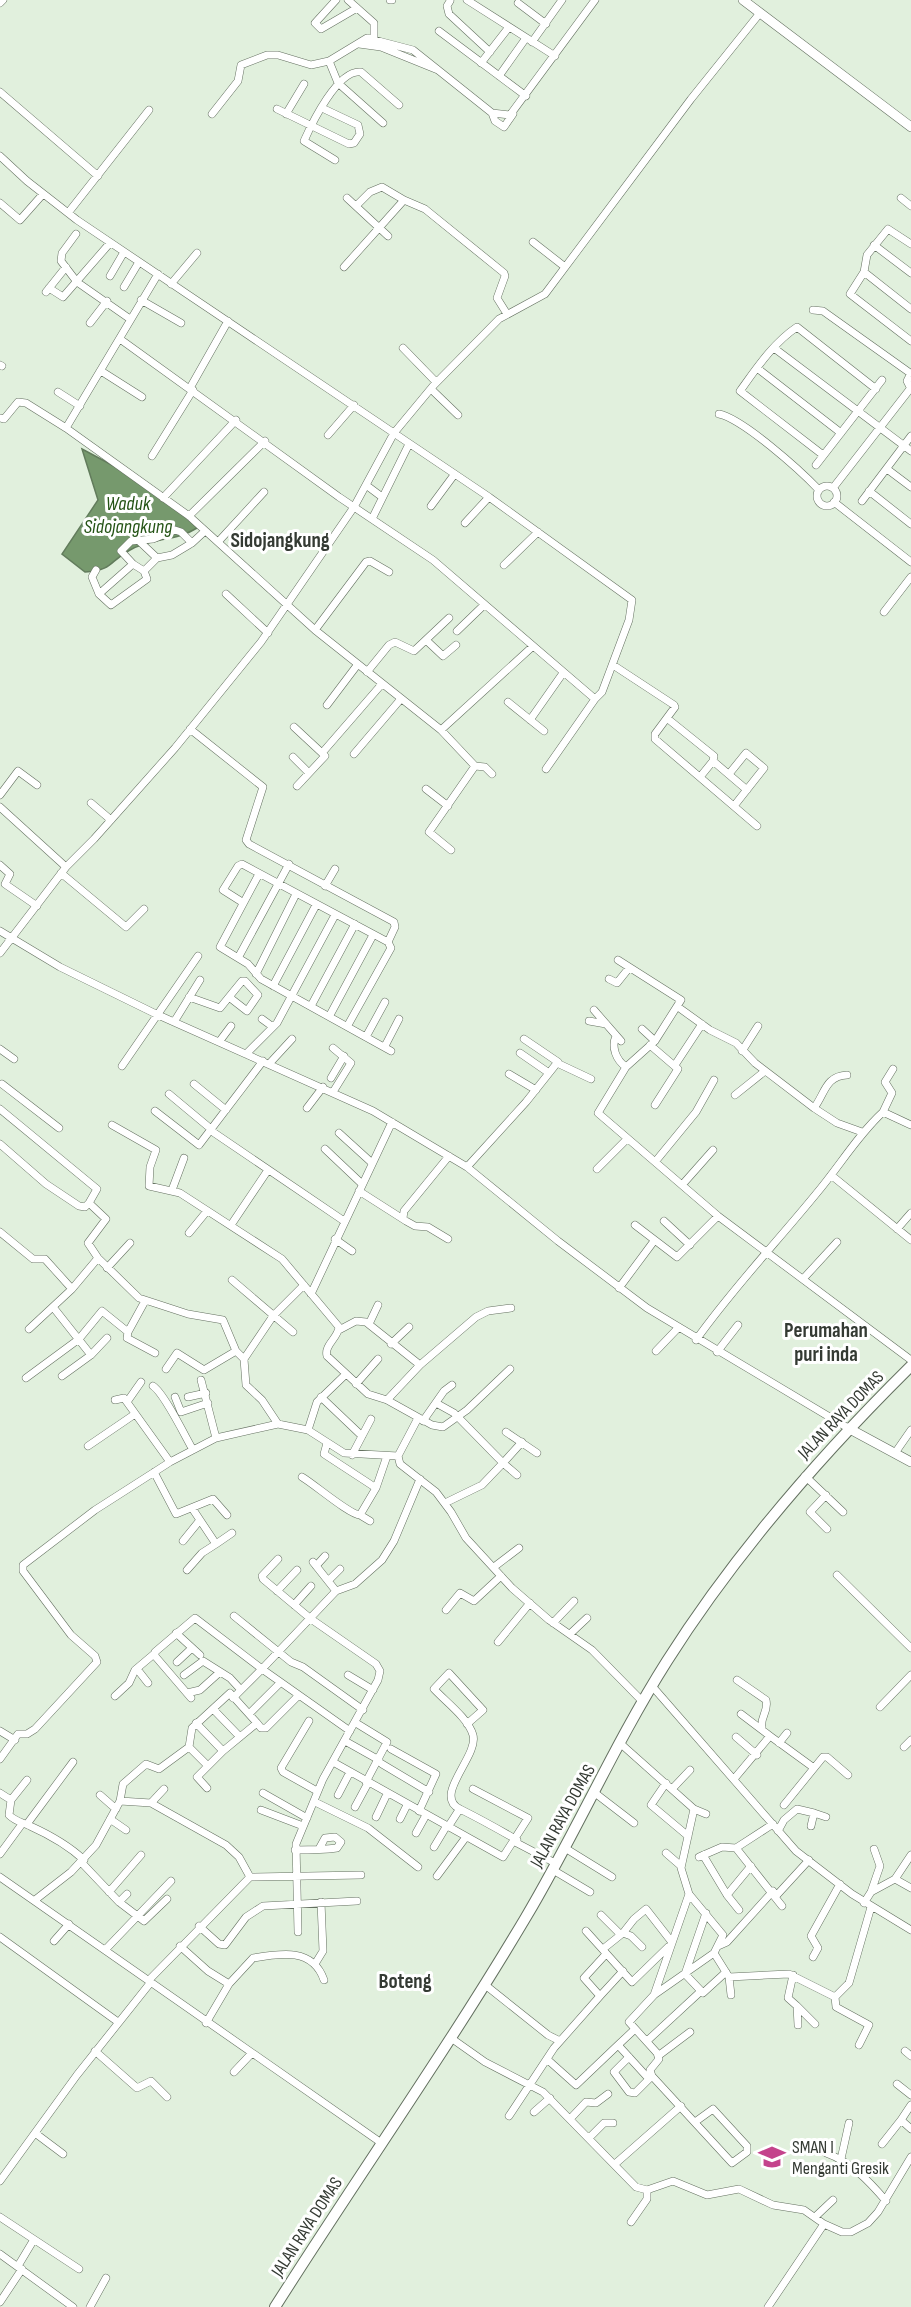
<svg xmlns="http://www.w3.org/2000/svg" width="911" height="2307" viewBox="0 0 911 2307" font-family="'Sofia Sans Condensed',sans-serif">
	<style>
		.water { fill: #76996d; stroke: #627c5c; stroke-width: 1.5 }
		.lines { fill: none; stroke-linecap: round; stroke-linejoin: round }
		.minor-casing { stroke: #647060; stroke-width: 8 }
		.major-casing { stroke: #647060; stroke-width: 10 }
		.highway-casing { stroke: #647060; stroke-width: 12 }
		.minor { stroke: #fff; stroke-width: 7 }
		.major { stroke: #fff; stroke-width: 9 }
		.highway { stroke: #fff; stroke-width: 10 }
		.labels { text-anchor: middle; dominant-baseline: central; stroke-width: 6; stroke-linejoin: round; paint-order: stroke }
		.street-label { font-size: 18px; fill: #343a33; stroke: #fff }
		.poi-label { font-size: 18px; fill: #343a33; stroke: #fff; text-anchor: start }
		.water-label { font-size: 20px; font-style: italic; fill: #255416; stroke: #fff }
		.quarter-label { font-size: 21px; font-weight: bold; fill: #343a33; stroke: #fff }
	</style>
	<rect width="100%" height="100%" fill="#e1f0dd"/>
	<path class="water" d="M82,449L125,472L182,511L197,528C177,541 151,538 130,550C109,561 114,570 85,572L62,554L98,500Z"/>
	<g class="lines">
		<defs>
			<path id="minor" d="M336,0L315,23L321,29L357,8
				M348,0L374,23V38
				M390,0H392
				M467,0L555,56
				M450,1L447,6L449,14L490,52
				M0,3L3,0
				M518,3L546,24
				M439,31L526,96
				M532,42L562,0
				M359,44L381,47L438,70
				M329,61L338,83L383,123
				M481,63L509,27
				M499,76L526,38
				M0,92L98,176
				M277,109L349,144L354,143L360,134L358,125L322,108
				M492,113L495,121L504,127L513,114
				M212,114L238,81L241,65L267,55H278L311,65L329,61L367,38L413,50L492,113L510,115L595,0
				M286,114L304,84
				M0,156L27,181L77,220L489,497L465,523
				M335,160L304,141C312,123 338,69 361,72L399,105
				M347,198L388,236
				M901,198L911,206
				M0,203L20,220L43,194
				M356,206L370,192L382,187L404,200
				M68,213L149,110
				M76,234L62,253L61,261L77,282L130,319
				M533,242L565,267
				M911,244L888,229L867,255L864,272L850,294L911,341
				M874,245L911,273
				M344,267L404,200L425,209L504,273L505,276L497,298L507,314
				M864,272L911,309
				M110,276L124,252
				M171,284L197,253
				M124,287L139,262
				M49,288L63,297L110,243
				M46,292L66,267
				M141,300L181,323
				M813,310L823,311L910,373
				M90,323L107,301
				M120,339L339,497L433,560L595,699
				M403,348L436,382
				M774,348L911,451
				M0,365L2,366
				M757,368L841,433
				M101,371L142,397
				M911,373L907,381L911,389
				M190,388L228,321
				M431,389L458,415
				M58,392L80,406
				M719,414C743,419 800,470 819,490
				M0,418L4,419L18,402L26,403L66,428L189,516L315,630L441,730L475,766L485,767L492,774
				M66,428L158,274
				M328,435L354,405
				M823,455L740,391C756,369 773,343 797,327L876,389
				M152,456L193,390
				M816,465L882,380
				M887,469L911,487
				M366,485L382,497
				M817 496a10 10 0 1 1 20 0a10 10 0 1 1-20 0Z
				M833,488L910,389
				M869,491L911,524
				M489,497L632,600L629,620L602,692L595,699L546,769
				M163,498L236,420
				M862,501L911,436
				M834,502L911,562
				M431,506L454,475
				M189,516L265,441
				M372,519L409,444
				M138,540L157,558
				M218,542L264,492
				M192,543L172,555L157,558L144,571L133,564L121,551L131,541L153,539L175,530L181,532L192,543L205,531
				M504,565L538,532
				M96,570L92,577L99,594L111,605L147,579L144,571
				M99,594L133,564
				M226,594L268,633
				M884,612L911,577
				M315,630L366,562L370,561L389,572
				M457,631L484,605
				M426,640L443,656L456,645
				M613,665L674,705L675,707L655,734V739L757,826
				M367,672L389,645L395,642L414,651L449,618
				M508,702L544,731
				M327,705L358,664
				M668,719L714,756L713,761
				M530,720L563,673
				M294,727L322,753
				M190,729L263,787L246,840L249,844L394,922L395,927L388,942L242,864L238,866L223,890L242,902
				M441,730L532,647
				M354,754L400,700
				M293,757L309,773
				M729,774L746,753L764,768L734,806
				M700,777L713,761L747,790
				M297,786L325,756L322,753L381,685
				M426,789L448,806
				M0,795L18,771L37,785
				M91,803L111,820
				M0,807L66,867
				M451,850L429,832L475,766
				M0,865L10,874L5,884L37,906
				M61,873L126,927L144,909
				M259,874L220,947L248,964L261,979L391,1051
				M325,886L335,869
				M0,931L60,967L156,1014L373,1111L467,1167L558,1241L647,1308L848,1428
				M0,953L66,867L94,839L175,748L261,642L354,507L394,433L433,386L499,319L545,294L691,99L760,13
				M238,958L289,864
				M618,960L681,1000L655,1041L626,1067L598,1113L718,1216L911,1360
				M256,974L296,894
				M609,979L617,983L629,968
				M273,986L316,905
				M189,997L220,1008L242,981H245L258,995L247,1011L229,997
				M311,1006L355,924
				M678,1007L710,1030L736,1043L755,1063L814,1108L837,1123L862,1132
				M594,1010L621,1041
				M330,1015L373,935
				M262,1019L273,1027
				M589,1021L606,1024
				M174,1022L200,980
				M348,1025L391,948L388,942
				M642,1029L655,1041
				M367,1035L385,1002
				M616,1036C611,1047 616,1060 626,1067
				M524,1039L558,1062
				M219,1042L231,1026
				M650,1045L678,1069L655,1105
				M385,1046L399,1019
				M0,1049L14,1059
				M742,1051L758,1026
				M520,1053L549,1073
				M246,1054L277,1023L335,915
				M269,1064L292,1039
				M675,1065L702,1024
				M122,1066L198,956
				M509,1074L536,1090
				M331,1078L344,1056
				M2,1084L59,1128
				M194,1084L226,1110
				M333,1092L351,1063L333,1048
				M169,1094L211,1129
				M735,1095L765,1071
				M307,1108L323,1087
				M814,1108C825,1094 825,1076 847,1075
				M0,1109L97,1189L89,1203L106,1219L88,1243L98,1258L139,1298L188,1314L223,1320L236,1351L244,1359L246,1385L262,1400L278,1424
				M155,1111L199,1145L263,1061
				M883,1112L892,1093L885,1082L893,1069
				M112,1125L156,1150L150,1167L149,1186L180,1193L282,1259L339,1327C338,1338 324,1345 327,1356L368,1394L387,1400L432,1425L443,1427L467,1410L510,1369
				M210,1130L344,1221
				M339,1133L372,1163
				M0,1144L46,1184L79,1206L85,1207L89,1203
				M325,1149L362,1184
				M655,1162L696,1112L714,1080
				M467,1167L526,1102L557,1063L591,1079
				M597,1169L627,1139
				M831,1175L911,1240
				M682,1185L713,1150
				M172,1190L184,1158
				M359,1191L406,1221L415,1226L428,1227L448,1239
				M403,1218L404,1211L449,1156
				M664,1221L690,1245
				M231,1225L268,1170
				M635,1225L677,1257L718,1216
				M897,1229L911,1213
				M0,1232L33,1259H45L72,1289
				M189,1233L207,1211
				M335,1239L352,1251
				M107,1268L130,1243
				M803,1279L837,1242
				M232,1280L293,1332
				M619,1288L654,1241
				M311,1294L392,1122
				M53,1307L91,1355
				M369,1324L378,1305
				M29,1329L72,1289L98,1258
				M339,1330L356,1321L366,1322L420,1365
				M128,1332L127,1338L155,1353
				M696,1340C733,1288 776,1243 816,1194C839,1167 857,1136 883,1112L911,1125
				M391,1344L409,1327
				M656,1351L678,1328
				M717,1352L738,1325
				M244,1359L273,1316L304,1285
				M166,1369L177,1353L204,1370L236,1351
				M62,1376L91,1355L107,1338
				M26,1378L79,1339L102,1311L128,1332L145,1301
				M201,1380L216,1438
				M356,1384L378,1359
				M153,1386C164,1393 185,1436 193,1450
				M175,1397L181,1412L208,1403
				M188,1397L206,1393
				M321,1397L362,1436
				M115,1400L124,1398L170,1462
				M387,1400L420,1365L476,1317L488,1311L511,1308
				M127,1402L141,1382
				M436,1403L454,1413L503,1463L482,1485L445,1503
				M423,1421L444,1391L452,1385
				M308,1430L317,1402L346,1374
				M506,1432L537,1453
				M327,1443L324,1454L376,1488L387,1456
				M88,1446L135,1414
				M895,1453L911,1430
				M352,1455L371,1419
				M398,1456L418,1418
				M154,1472L176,1514L213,1499L227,1515
				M517,1475L503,1463L522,1442
				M805,1476L843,1512
				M302,1477C314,1484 350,1515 360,1515
				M826,1495L810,1512L827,1529
				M370,1521L360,1515L376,1488
				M183,1541L200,1520
				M216,1544L232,1533
				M278,1559L262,1576L263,1579L311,1619L376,1664L380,1671L378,1680L323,1779L296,1844L298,1932
				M313,1562L336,1591
				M316,1566L325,1556
				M494,1567L519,1548
				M187,1570L202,1553L216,1544L192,1508
				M837,1575L911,1648
				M328,1581L340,1569
				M277,1591L297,1570
				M294,1605L311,1586
				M446,1610L460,1593L474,1601L501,1576
				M234,1616L291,1662L303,1667L363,1710
				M553,1623L574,1601
				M176,1633L200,1655
				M570,1634L587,1618
				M498,1642L530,1603
				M177,1662L192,1648
				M137,1669L148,1683
				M184,1675L203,1661L230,1678L241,1690
				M348,1675L373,1690
				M737,1680L766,1700C769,1711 760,1717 762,1727
				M652,1686L796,1851L852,1894L911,1930
				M187,1693L200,1690L220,1672
				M115,1696L129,1683L135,1670L154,1654
				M191,1698L155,1656V1652L195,1618L262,1669L336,1591L355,1584L382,1560L394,1541L420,1479
				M233,1698L262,1669L350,1731
				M880,1707L911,1675
				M213,1709L240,1737
				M249,1714L280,1683
				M309,1721L281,1768L283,1772L317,1791
				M196,1723L223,1751L257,1723L261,1728H266L298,1696
				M356,1723L387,1742L366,1782
				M467,1724L483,1710L449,1673L434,1689C446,1702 468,1718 473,1735C479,1756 432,1796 460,1809C478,1818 498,1829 517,1840
				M0,1731L15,1740
				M770,1736L814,1768
				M736,1737L757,1755
				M345,1741L379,1760
				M779,1743L787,1733
				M621,1744L694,1809L681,1868L689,1894L723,1935L714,1953L654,1995
				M189,1747L207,1765
				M904,1747L911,1740
				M391,1749L436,1774L419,1811
				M0,1759L18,1734H27L35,1729L97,1662L95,1656L71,1635L23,1571V1565L95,1510L170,1462L216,1438L278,1424L308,1430L344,1453L398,1456L400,1464L436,1492L451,1512L466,1538L512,1588L549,1620L592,1650L643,1702
				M333,1762L503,1857L528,1818L473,1789
				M382,1764L429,1792
				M734,1779L770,1736L741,1714
				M27,1780L11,1800L9,1815C16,1822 22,1822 30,1826C50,1835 68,1845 84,1860
				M666,1783L651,1805L688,1836
				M207,1788L197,1777L223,1751
				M672,1789L690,1770
				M0,1793L11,1800
				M263,1793L307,1818
				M595,1793L634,1823
				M100,1795L116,1809
				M338,1795L350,1772
				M120,1801L151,1803L226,1845L239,1857L250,1877
				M315,1802L368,1828L418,1867
				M151,1803L164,1789
				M784,1805L823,1757H827L848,1775
				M355,1807L368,1783
				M694,1809L706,1814
				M261,1810L303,1826
				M814,1813L826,1817
				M376,1817L387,1794
				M110,1819L126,1830
				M400,1819L407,1805
				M27,1824L73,1762
				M773,1824L736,1848L782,1906
				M448,1827L459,1810
				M778,1831L784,1820L797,1809L814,1813L811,1826
				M416,1833L426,1815
				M515,1842L557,1864
				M434,1847L446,1827
				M565,1848L612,1877
				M295,1850C309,1850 323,1850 337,1848L341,1842L335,1837L325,1838L319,1849
				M666,1853L681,1866
				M0,1854L22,1824
				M703,1855L727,1895L739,1910
				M699,1857L722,1847L736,1848
				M81,1862L119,1902L144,1921L167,1899
				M553,1870L590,1892
				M437,1876L466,1837
				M0,1877L380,2142
				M895,1879L911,1888
				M109,1892L141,1855
				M871,1892L880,1866L874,1849
				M689,1894L654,1995L629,2022L657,2053L659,2059L650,2070L652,2076L732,2163L747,2152V2146L713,2109L695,2122
				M727,1895L751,1866
				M776,1896L809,1860
				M35,1900L71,1872L96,1845L120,1801L123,1784L146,1764L159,1769L189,1747L192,1728L230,1693L257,1723
				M119,1902L127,1894
				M864,1903L871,1892L895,1879L911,1855
				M706,1913L685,1974L703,1993L726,1972
				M601,1915L620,1934
				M199,1926L219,1944L225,1945L246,1917L263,1906L357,1901
				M586,1931L632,1982L668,1947
				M623,1933L634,1919L646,1909L671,1941
				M0,1937L118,2022
				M54,1941L69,1924
				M180,1946L208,1971L229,1984
				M718,1946L727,1942L773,1891
				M603,1949L623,1933L631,1936L642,1947
				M105,1950L171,1881
				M714,1953L729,1977L731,1995
				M813,1957L818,1948L811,1936L840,1884
				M315,1964L323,1951L321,1902
				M793,1975L788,1998L797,2006L798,2025
				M729,1977L789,1974L835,1997
				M149,1980L250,1877L361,1875
				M484,1984L548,2035L560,2041
				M600,1996L623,1971
				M835,1997L849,1983L871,1907
				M835,1997L836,2007L869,2025L859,2045
				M797,2006L815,2024
				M206,2023L229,1984L253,1958C282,1953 313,1948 324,1980
				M634,2030L618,2045L649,2079
				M451,2038L485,2062L543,2092L636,2187L647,2190L673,2181L707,2195L739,2189L773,2205L804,2210L824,2224L842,2232H851L868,2223L878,2212L911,2157
				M647,2041L700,1992
				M95,2051L137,2088L151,2081L167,2097
				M905,2051L911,2056
				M658,2056L690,2032
				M629,2057L614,2072L629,2092L635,2093L652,2076
				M548,2060L576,2085L618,2045
				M234,2072L251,2054
				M897,2084L911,2095
				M534,2112L550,2098
				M509,2116L554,2048L600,1996L584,1978L606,1954
				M570,2119L586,2102L596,2103L608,2094
				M901,2120L911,2105
				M35,2133L63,2154
				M589,2138L604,2123H613
				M882,2144L901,2120L911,2129
				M826,2153C851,2162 869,2181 886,2201
				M841,2159L849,2123
				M615,2164L681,2106
				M0,2181L77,2075L151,1982
				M0,2217L79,2269
				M815,2217L833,2200
				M631,2222L647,2199V2190
				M0,2254L73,2307
				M18,2266L33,2241
				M0,2302L22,2269
				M90,2307L106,2278
				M768,2307L824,2224"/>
			<path id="major" d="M743,0L911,127
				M848,1428L911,1462"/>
			<path id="highway" d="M275,2307C358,2176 447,2050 526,1917C576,1833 615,1743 667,1661C736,1552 820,1456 911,1366"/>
		</defs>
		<use href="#minor" class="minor-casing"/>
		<use href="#major" class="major-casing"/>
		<use href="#highway" class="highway-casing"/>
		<use href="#minor" class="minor"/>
		<use href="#major" class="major"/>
		<use href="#highway" class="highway"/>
	</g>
	<defs>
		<symbol id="school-bare" viewBox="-9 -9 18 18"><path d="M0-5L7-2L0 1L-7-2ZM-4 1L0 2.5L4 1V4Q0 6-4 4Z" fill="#c4438c" stroke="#fff" stroke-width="2.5" paint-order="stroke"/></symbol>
	</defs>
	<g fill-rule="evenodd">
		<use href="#school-bare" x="753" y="2138" width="38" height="38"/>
	</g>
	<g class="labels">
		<g class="street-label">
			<text transform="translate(841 1415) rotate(-46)">JALAN RAYA DOMAS</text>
			<text transform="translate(563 1816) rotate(-61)">JALAN RAYA DOMAS</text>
			<text transform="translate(307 2227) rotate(-57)">JALAN RAYA DOMAS</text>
		</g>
		<g class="poi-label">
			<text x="792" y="2147">SMAN I<tspan x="792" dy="21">Menganti Gresik</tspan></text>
		</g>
		<g class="water-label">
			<text x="128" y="504">Waduk<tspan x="128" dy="23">Sidojangkung</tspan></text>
		</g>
		<g class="quarter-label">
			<text x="280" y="540">Sidojangkung</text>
			<text x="826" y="1330">Perumahan<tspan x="826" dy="24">puri inda</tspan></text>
			<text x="405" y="1981">Boteng</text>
		</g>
	</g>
</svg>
